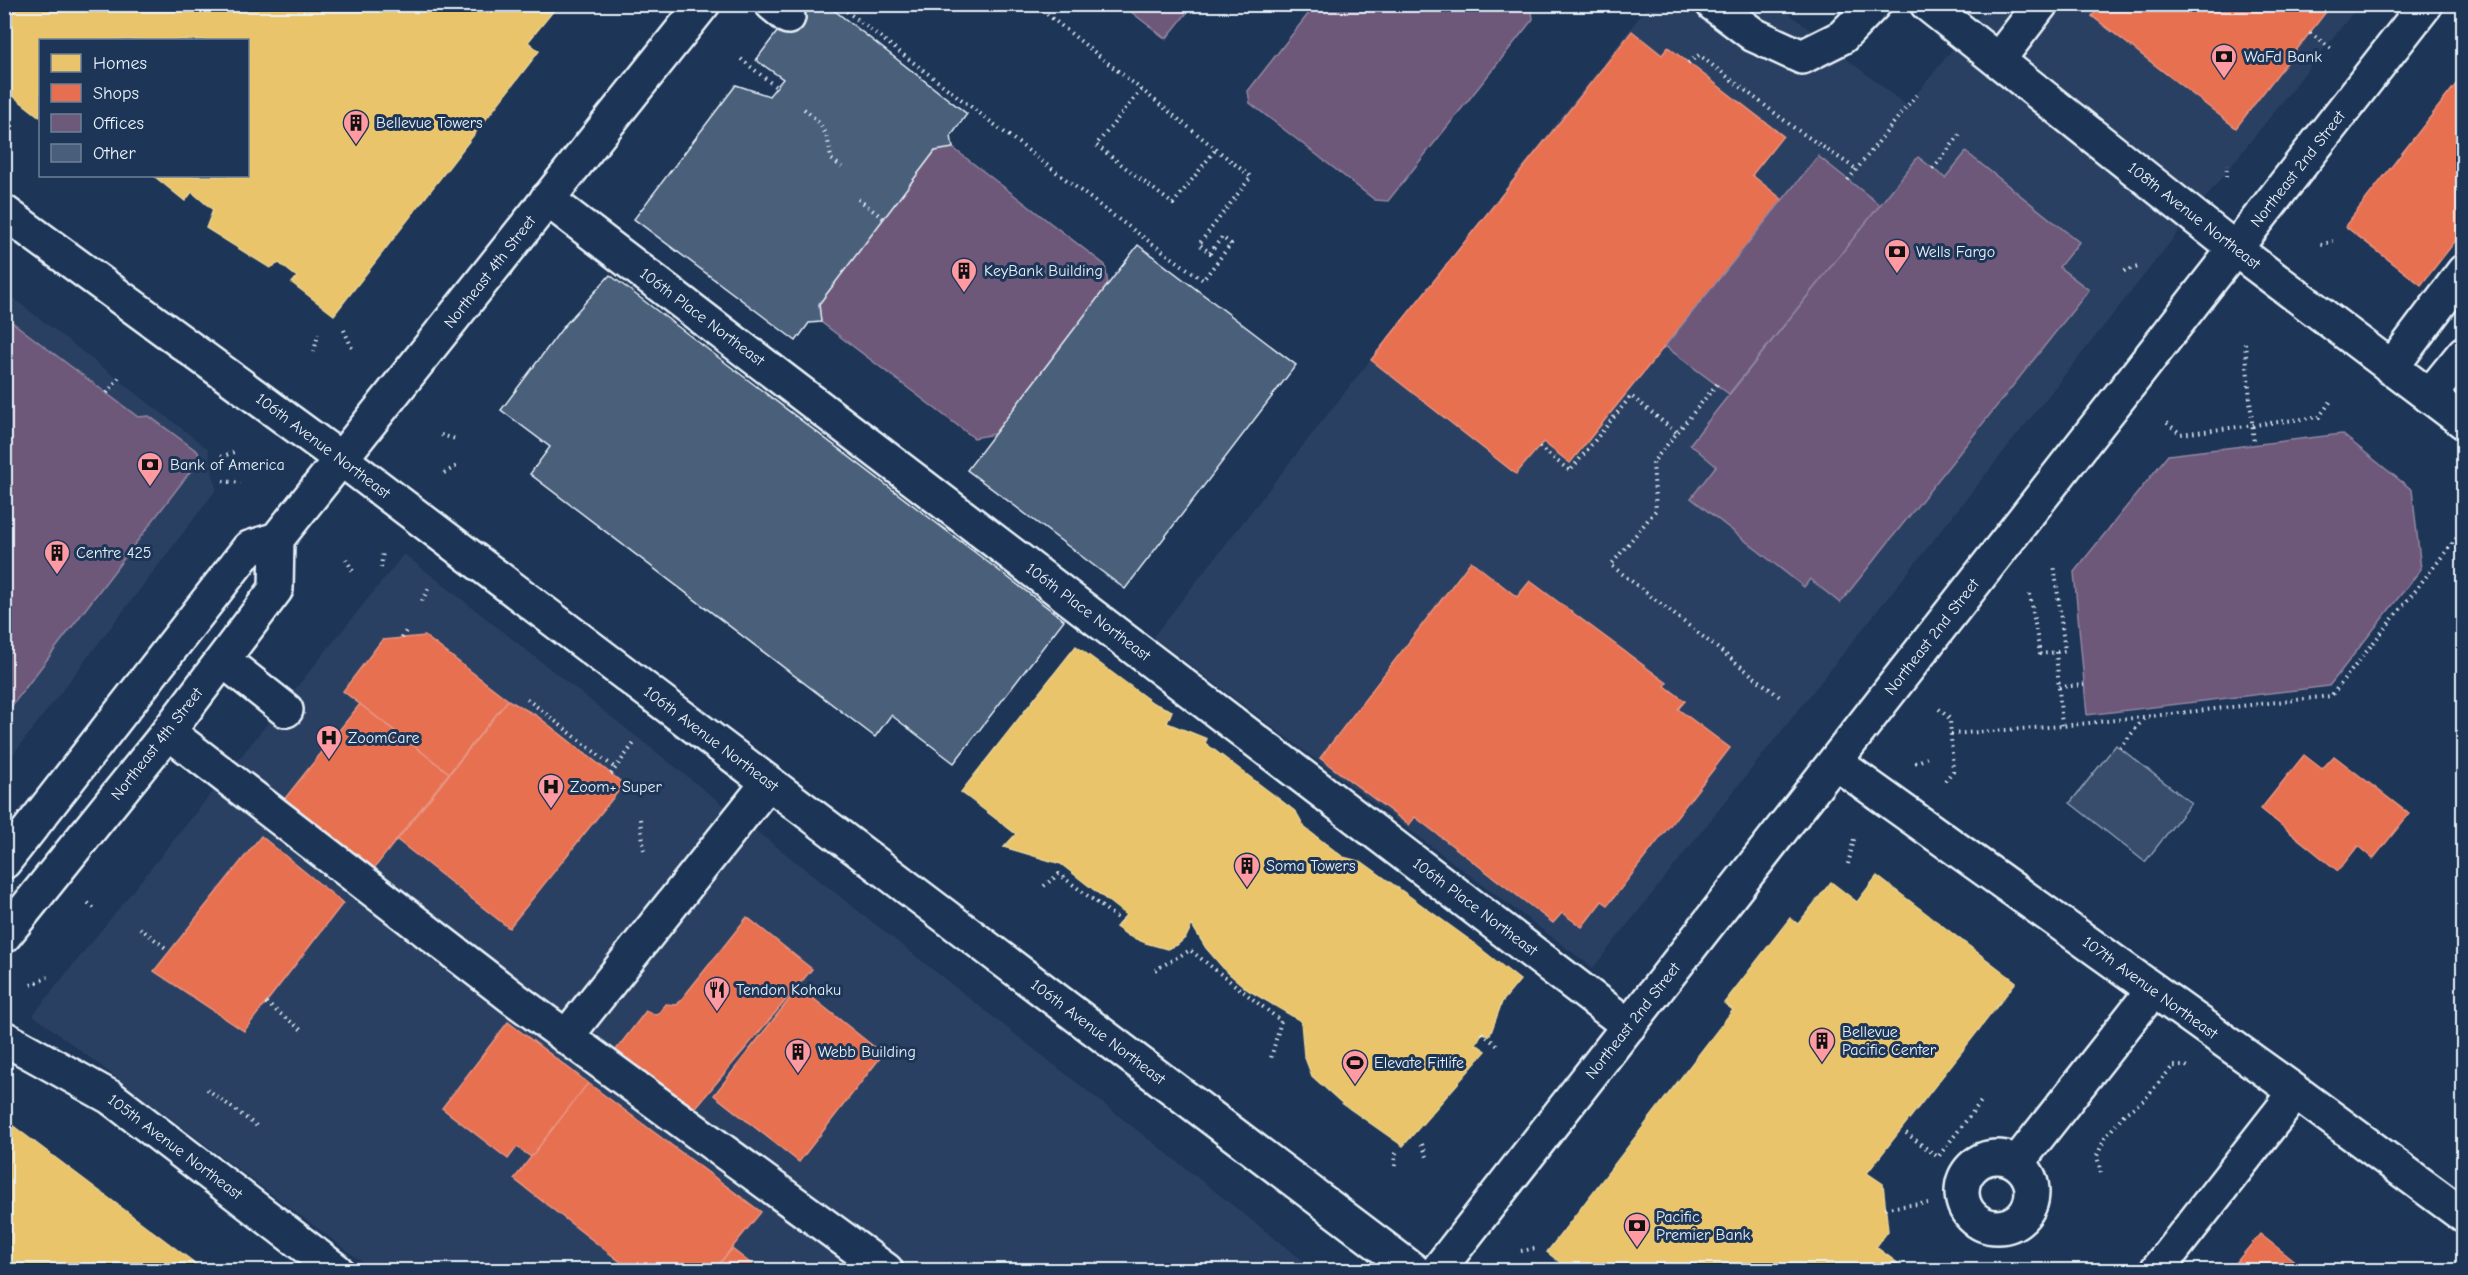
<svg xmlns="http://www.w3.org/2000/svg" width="2468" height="1275" viewBox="0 0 2468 1275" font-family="'Comic Neue',sans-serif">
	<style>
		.built { fill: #2a4162 }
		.green { fill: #374d6c; stroke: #909fb2; stroke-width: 1.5 }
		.homes { fill: #e9c46a; stroke: #e9d295; stroke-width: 1.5 }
		.shops { fill: #e76f51; stroke: #e79683; stroke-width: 1.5 }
		.offices { fill: #6d597a; stroke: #9287a0; stroke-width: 1.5 }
		.building { fill: #495e7a; stroke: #e8f1f8; stroke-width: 1.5 }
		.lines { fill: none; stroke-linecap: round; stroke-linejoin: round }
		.minor-casing { stroke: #e8f1f8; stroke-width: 38 }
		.major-casing { stroke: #e8f1f8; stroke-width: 38 }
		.path { stroke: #e8f1f8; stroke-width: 4; stroke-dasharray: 1.5 4.5; stroke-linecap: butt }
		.minor { stroke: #1d3557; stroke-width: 33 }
		.major { stroke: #1d3557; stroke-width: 33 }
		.labels { text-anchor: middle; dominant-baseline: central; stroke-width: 6; stroke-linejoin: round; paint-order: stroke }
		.poi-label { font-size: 16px; fill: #e8f1f8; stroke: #1d3557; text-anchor: start }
		.street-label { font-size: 16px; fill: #e8f1f8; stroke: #1d3557 }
	</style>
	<rect width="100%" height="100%" fill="#1d3557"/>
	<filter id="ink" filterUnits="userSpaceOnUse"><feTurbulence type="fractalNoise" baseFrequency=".0167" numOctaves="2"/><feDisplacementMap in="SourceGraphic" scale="12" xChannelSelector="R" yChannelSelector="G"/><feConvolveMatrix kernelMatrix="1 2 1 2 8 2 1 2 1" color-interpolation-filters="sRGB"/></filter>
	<g filter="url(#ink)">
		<path class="built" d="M1649,5H1778L1907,106L1988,5H2359L1593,968L1153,637Z
			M4,291L208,449L216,490L5,765Z
			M404,554L1315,1270H373L33,1015Z"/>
		<path class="green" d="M2116,745L2191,803L2145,862L2070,803Z"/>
		<path class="homes" d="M4,4H559L528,42L539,51L334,315L292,283L297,277L279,263L270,268L206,228L213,210L192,192L185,201L154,176H248V40H40V117L4,89Z
			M1076,646L1153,703L1172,711L1167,723L1207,739L1205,743L1296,812L1305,828L1343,857L1362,862L1467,938L1520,980L1502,1002L1490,1035L1482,1033L1476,1044L1486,1051L1403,1146L1343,1104L1312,1076L1304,1055L1301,1021L1248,990L1225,970L1206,948L1192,925L1186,937L1177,945L1167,949L1146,943L1129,936L1116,927L1126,915L1061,864L1004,847L1016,834L961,792Z
			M1877,876L2016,982L1867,1173L1883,1184L1888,1231L1876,1247L1907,1270H1570L1547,1252L1733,1010L1724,1003L1790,918L1798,924L1831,882L1857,902Z
			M4,1119L204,1270H4Z"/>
		<path class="shops" d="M2101,4H2332L2236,128L2092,16Z
			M1632,31L1662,55L1668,47L1783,136L1752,175L1783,200L1570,463L1543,442L1516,474L1371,360Z
			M2464,74V230L2421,285L2345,226Z
			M1471,561L1517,597L1530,581L1667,683L1665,686L1685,701L1678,709L1730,748L1608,905L1602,901L1582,927L1562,913L1553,923L1415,817L1409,825L1320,758Z
			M425,636L508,700L449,773L343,691L382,640Z
			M508,700L537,716L624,784L509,928L397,840Z
			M360,704L449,773L372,871L283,801Z
			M2304,755L2322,769L2334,756L2409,814L2373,859L2358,846L2338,871L2261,809Z
			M261,836L343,903L244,1031L154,971Z
			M747,917L812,969L692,1112L615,1051L646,1011L657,1015L666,1004L677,1005Z
			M799,987L883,1054L799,1162L714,1095Z
			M508,1022L588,1083L531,1157L517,1147L508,1159L442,1108Z
			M588,1083L761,1212L714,1270H631L514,1179Z
			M2260,1234L2306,1270H2230Z
			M732,1249L759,1270H714Z"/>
		<path class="offices" d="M1121,4H1194L1166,39Z
			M1316,4H1531L1533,19L1388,201L1375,200L1250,103L1248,91Z
			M953,148L1105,265L1108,285L994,434L974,438L821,322L819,304L935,151Z
			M1966,152L2079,242L2059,267L2089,290L1840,603L1810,579L1804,587L1691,498L1716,466L1690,444L1918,157L1945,178Z
			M1818,156L1880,205L1729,394L1665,346Z
			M4,316L138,417L149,416L198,452L199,460L4,716Z
			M2342,434L2412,490L2421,569L2329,686L2087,715L2074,572L2168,455Z"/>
		<path class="building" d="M798,4H826L967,114L951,136L953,148L935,151L819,304L821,322L809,323L796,341L634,219L736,85L769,96L783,79L756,60Z
			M1138,245L1296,365L1125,589L967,470Z
			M610,275L1064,620L954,763L891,715L875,737L530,474L550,447L501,410L564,326Z"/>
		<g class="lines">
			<defs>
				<path id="minor" d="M772,4L788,17
					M1713,4L1754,35L1802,57L1842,37L1874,4
					M1998,60L2041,4
					M547,199L1629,1026
					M4,212L341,459L1413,1270
					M2391,368L2464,271
					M2429,396L2464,353
					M223,660L286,710
					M168,732L516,1000L886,1270
					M1835,762L2296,1092L2464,1216
					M566,1037L768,783
					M4,1038L110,1097L336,1270
					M1962 1192a35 35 0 1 1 70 0a35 35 0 1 1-70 0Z
					M2017,1163L2153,990
					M1438,1270L2426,4
					M2157,1270L2296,1092"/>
				<path id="major" d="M1927,4L2235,249L2464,422
					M4,862L249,548L277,539L703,4
					M4,936L168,732L276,589L277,539"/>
			</defs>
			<use href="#minor" class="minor-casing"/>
			<use href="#major" class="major-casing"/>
			<path class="path" d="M837,4L1111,214L1203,280L1231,244L1222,237L1210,253L1199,244L1251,177L1034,4
				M2310,33L2333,50
				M741,59L776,87
				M1688,63L1699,55L1793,127L1856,169
				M1141,90L1096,145L1173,204L1216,149
				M804,109C824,125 828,134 831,159L842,167
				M1933,169L1962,132
				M2226,177L2227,165
				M1848,180L1916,95
				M858,199L884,219
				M2321,245L2333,241
				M2124,271L2138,267
				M344,330L352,348
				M2245,343L2254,444
				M314,352L318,334
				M1717,384L1653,462L1656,510L1611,565L1780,697
				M107,393L121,375
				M2167,423L2181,434L2319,417L2331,401
				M441,435L456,439
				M1539,447L1570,471L1631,396L1677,433
				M221,457L236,451
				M444,473L457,466
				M223,481L241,483
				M346,559L354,573
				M381,568L383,551
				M2030,594L2040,654L2065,651L2054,564
				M422,601L428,589
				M402,638L407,629
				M2056,652L2062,726
				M2059,687L2084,685
				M527,699L615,768
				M1939,709L1950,719L1953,771L1944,782
				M1951,734L2062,726L2331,696L2464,529
				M2120,748L2145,717
				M1915,763L1927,758
				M611,774L635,742
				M640,819L644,850
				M1848,864L1854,839
				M1044,886L1059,874L1121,921
				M88,903L97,911
				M140,928L167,949
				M1155,970L1190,950L1281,1021L1271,1058
				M31,985L48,977
				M266,1003L303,1031
				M1482,1033L1499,1047
				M207,1089L258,1127
				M1906,1133L1938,1157L1982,1100
				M1422,1144L1428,1159
				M1395,1166L1396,1152
				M2101,1173L2097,1156L2105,1138L2124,1114L2144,1100L2173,1066H2186L2191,1069
				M1885,1208L1928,1203
				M1521,1251L1537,1248"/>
			<use href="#minor" class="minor"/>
			<use href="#major" class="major"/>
		</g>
	</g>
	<defs>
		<symbol id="bank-pin" viewBox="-11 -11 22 30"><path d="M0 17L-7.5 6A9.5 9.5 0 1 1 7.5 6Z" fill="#ff9aa2" stroke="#1d3557"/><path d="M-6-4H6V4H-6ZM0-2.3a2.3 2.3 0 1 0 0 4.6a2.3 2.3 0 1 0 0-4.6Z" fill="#111"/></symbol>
		<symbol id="building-pin" viewBox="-11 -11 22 30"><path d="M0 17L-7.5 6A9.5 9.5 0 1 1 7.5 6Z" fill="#ff9aa2" stroke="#1d3557"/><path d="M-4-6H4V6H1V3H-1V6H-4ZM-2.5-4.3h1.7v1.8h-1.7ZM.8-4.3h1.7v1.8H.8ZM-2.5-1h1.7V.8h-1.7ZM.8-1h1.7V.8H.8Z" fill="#111"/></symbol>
		<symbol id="hospital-pin" viewBox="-11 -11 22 30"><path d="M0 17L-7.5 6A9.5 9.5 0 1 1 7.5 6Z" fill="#ff9aa2" stroke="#1d3557"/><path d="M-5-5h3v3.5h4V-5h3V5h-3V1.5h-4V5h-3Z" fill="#111"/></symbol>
		<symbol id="restaurant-pin" viewBox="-11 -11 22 30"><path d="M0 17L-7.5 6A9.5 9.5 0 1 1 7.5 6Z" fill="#ff9aa2" stroke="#1d3557"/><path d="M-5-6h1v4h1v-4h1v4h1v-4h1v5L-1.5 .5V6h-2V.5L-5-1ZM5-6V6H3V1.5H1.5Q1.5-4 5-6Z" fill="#111"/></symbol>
		<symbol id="stadium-pin" viewBox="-11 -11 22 30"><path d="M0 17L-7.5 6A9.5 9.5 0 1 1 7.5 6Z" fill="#ff9aa2" stroke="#1d3557"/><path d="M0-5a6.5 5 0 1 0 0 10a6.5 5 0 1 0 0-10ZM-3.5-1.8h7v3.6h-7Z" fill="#111"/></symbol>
	</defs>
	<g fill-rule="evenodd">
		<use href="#bank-pin" x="2209" y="42" width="30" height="40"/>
		<use href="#building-pin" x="341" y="108" width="30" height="40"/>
		<use href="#bank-pin" x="1882" y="237" width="30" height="40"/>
		<use href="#building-pin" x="949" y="256" width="30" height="40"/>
		<use href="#bank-pin" x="135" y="450" width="30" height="40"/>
		<use href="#building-pin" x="42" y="538" width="30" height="40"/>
		<use href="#hospital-pin" x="314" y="723" width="30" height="40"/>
		<use href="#hospital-pin" x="536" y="772" width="30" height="40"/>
		<use href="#building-pin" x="1232" y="851" width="30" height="40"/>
		<use href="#restaurant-pin" x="702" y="975" width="30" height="40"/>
		<use href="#building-pin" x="1807" y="1026" width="30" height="40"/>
		<use href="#building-pin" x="783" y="1037" width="30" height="40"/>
		<use href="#stadium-pin" x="1340" y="1048" width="30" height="40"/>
		<use href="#bank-pin" x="1622" y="1211" width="30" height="40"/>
	</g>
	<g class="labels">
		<g class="poi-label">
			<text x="2244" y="57">WaFd Bank</text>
			<text x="376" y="123">Bellevue Towers</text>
			<text x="1916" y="252">Wells Fargo</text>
			<text x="984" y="271">KeyBank Building</text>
			<text x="170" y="465">Bank of America</text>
			<text x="76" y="553">Centre 425</text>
			<text x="348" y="738">ZoomCare</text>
			<text x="570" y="787">Zoom+ Super</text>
			<text x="1266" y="866">Soma Towers</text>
			<text x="736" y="990">Tendon Kohaku</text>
			<text x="1842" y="1032">Bellevue<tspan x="1842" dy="18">Pacific Center</tspan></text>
			<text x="818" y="1052">Webb Building</text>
			<text x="1374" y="1063">Elevate Fitlife</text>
			<text x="1656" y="1217">Pacific<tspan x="1656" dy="18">Premier Bank</tspan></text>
		</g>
		<g class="street-label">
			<text transform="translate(2298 169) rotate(-52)">Northeast 2nd Street</text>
			<text transform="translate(2194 216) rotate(38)">108th Avenue Northeast</text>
			<text transform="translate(490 272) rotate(-52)">Northeast 4th Street</text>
			<text transform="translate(702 317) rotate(37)">106th Place Northeast</text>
			<text transform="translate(323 446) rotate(37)">106th Avenue Northeast</text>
			<text transform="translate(1088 612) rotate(37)">106th Place Northeast</text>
			<text transform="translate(1932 637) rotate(-52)">Northeast 2nd Street</text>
			<text transform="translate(711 739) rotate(37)">106th Avenue Northeast</text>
			<text transform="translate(157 744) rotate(-52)">Northeast 4th Street</text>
			<text transform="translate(1475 907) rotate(37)">106th Place Northeast</text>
			<text transform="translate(2150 988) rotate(36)">107th Avenue Northeast</text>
			<text transform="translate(1633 1021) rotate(-52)">Northeast 2nd Street</text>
			<text transform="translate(1098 1032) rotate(37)">106th Avenue Northeast</text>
			<text transform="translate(175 1147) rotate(37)">105th Avenue Northeast</text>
		</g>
	</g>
	<rect width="2468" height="1275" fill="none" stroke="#1d3557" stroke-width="24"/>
	<rect x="12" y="12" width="2444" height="1251" fill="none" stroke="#e8f1f8" stroke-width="2" filter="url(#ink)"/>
	<rect x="39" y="39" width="210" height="138" fill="#1d3557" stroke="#6e8097" stroke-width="1.5"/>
	<rect x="51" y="54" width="30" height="18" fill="#e9c46a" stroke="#6e8097" stroke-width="1.5"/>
	<text x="93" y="69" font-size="18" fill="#e8f1f8">Homes</text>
	<rect x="51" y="84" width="30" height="18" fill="#e76f51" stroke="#6e8097" stroke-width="1.5"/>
	<text x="93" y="99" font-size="18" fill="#e8f1f8">Shops</text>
	<rect x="51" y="114" width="30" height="18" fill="#6d597a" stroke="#6e8097" stroke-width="1.5"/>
	<text x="93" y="129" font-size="18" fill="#e8f1f8">Offices</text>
	<rect x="51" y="144" width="30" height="18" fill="#495e7a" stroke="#6e8097" stroke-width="1.5"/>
	<text x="93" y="159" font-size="18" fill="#e8f1f8">Other</text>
</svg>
